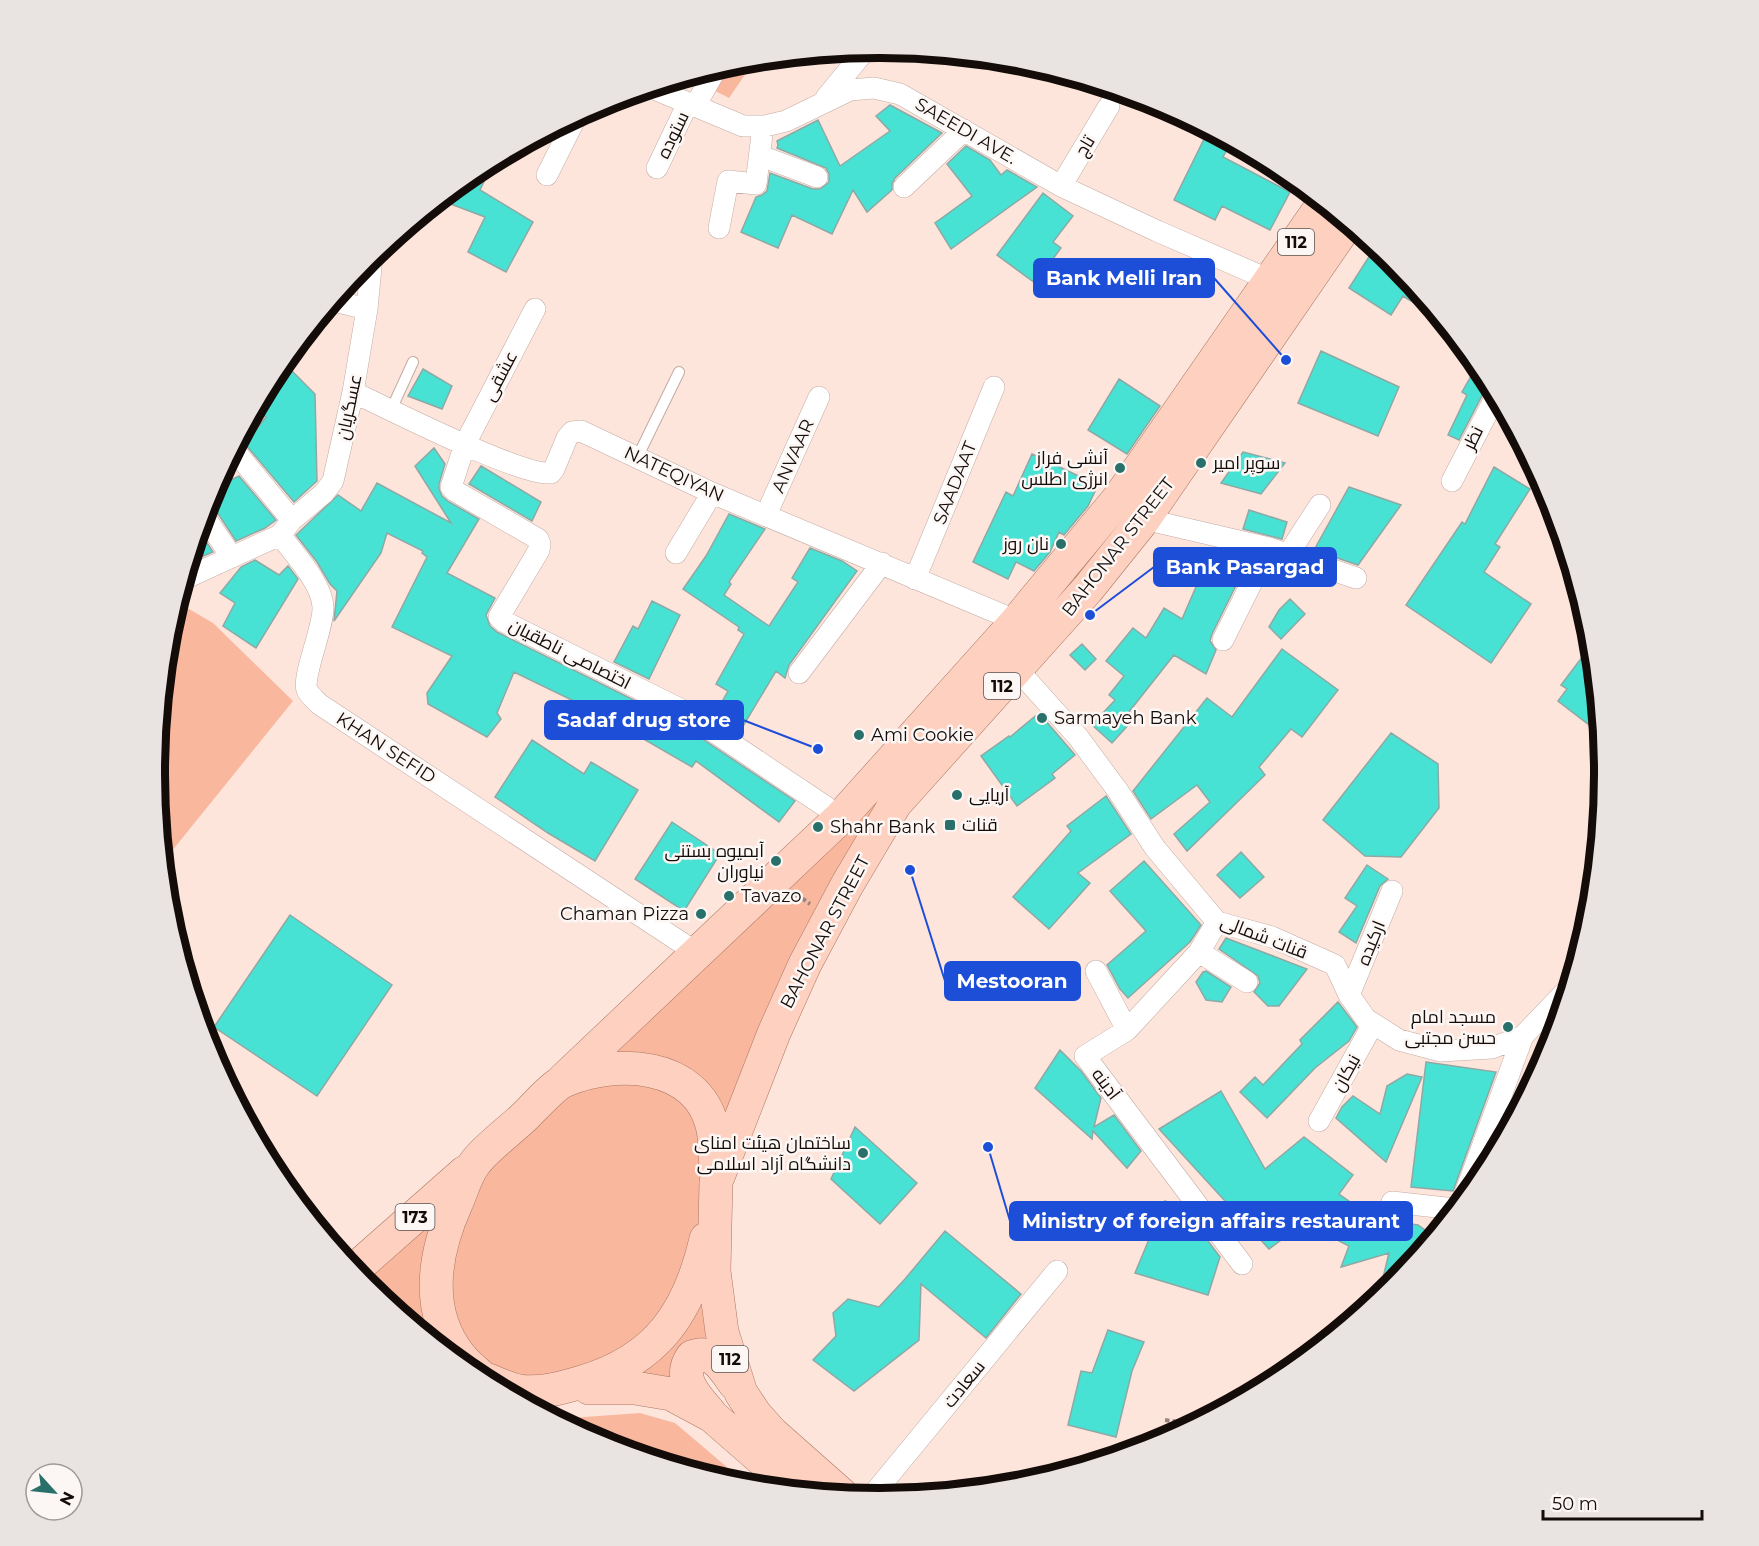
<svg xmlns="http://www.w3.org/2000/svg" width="1759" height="1546" viewBox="0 0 1759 1546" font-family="Montserrat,Cairo,sans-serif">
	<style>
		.green { fill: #f9b79e }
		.building { fill: #48e2d4; stroke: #8ea8a4; stroke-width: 1.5 }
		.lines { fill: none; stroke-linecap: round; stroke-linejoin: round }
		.service-casing { stroke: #c3aba3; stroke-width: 12 }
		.minor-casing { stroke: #c3aba3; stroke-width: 22 }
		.primary-casing { stroke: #ab7763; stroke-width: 34 }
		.path { stroke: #96857e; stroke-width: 4; stroke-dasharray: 4.5 3; stroke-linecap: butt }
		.service { stroke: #fff; stroke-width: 10 }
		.minor { stroke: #fff; stroke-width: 21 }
		.primary { stroke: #fdd0bf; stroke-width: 33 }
		.poi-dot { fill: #287069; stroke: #fcf7f5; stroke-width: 2 }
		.labels { text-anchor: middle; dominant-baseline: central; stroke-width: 5; stroke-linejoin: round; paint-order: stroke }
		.shield { fill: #fcf7f5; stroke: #5a5250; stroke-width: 1.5 }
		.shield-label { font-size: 16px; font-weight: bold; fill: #140c09 }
		.street-label { font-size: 18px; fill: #140c09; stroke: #fcf7f5 }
		.poi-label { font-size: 18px; fill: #140c09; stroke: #fcf7f5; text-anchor: start }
		.rim { fill: none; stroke: #140c09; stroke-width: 8 }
		.leader { fill: none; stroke: #1d4ed8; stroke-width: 2 }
		.callout-dot { fill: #1d4ed8; stroke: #fcf7f5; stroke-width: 2 }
		.callout { fill: #1d4ed8; stroke: #1d4ed8; stroke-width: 2 }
		.callout-label { font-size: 20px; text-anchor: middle; font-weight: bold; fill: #fff }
	</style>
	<rect width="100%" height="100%" fill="#fde5dc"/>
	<path class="green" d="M755,60L729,98L688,77L738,62Z
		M177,602L213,623L293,701L163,862L155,773L169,631Z
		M923,750L725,1134L713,1104L593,1066Z
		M625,1079L675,1090L703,1131L701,1209L692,1252L656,1326L589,1369L520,1378L481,1360L453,1325L451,1248L487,1171L572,1089Z
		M451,1198L436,1343L362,1280L387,1263Z
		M707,1261L715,1350L682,1382H657L638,1370C694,1339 692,1318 707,1261Z
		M640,1413L675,1423L748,1485L738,1484L602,1443L557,1419Z"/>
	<path class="building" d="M890,105L942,133L895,178L892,184V190L867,212L853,190L832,234L792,215L778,248L741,232L756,197L762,195L767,191L770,173L813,189H820L829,182V174L826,168L777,148L778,145L777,141L818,120L840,166L890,131L876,116Z
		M1208,131L1231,143L1223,157L1290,192L1270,230L1222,206L1215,220L1174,200Z
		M966,146L990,160L1001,175L1007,170L1037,187L951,249L935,223L972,196L947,164Z
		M494,161L480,190L533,222L506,272L468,252L485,217L440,200L477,170Z
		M1043,193L1073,216L1053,242L1061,248L1035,283L997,255Z
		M1372,252L1400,270L1434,311L1432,314L1403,296L1391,315L1349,288Z
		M1321,351L1399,387L1378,436L1298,403Z
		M283,362L315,394L317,481L294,502L245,444L266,417L256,409L277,370Z
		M1478,364L1490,385L1485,390L1459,440L1448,435L1467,395L1462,392Z
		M423,369L452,386L442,409L408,396Z
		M1119,379L1160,406L1127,454L1088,430Z
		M434,448L445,464L439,484V489L442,496L449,502L479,519L447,573L495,598L486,615L490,626L497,632L674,720L795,801L779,822L696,761L692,767L640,737L642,734L514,672L497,713L501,719L487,737L428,704L427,693L452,656L392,627L427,557L422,553L423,551L387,533L381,553L334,621L337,591L330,584L317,562L296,535L338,495L361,511L377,483L451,523L415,466Z
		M1243,452L1285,463L1261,494L1221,483Z
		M1032,454L1098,485L1088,506L1064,535L1059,532L1050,552L1034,571L1016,562L1008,579L973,562L1006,492L1013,496Z
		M481,466L541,502L532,521L469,484Z
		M1494,467L1530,489L1495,544L1500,547L1484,572L1531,604L1491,663L1406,605L1462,522L1465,524Z
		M239,476L276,520L265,528L236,541L217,512L206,506L213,489Z
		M1349,487L1401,505L1358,565L1314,550Z
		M1249,510L1287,522L1282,539L1243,529Z
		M729,514L765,529L729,582L731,584L724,595L769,626L798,582L792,578L810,548L842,561L857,571L789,665L785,678L776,671L739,733L714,716L728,691L716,684L744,634L738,630L739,627L683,589L706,556Z
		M199,531L213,552L189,562L191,558Z
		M1213,548L1250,557L1212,634L1210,641L1216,650L1206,674L1174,655L1125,717L1131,722L1112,743L1092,725L1115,700L1109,695L1124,676L1106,661L1133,628L1146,638L1164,608L1182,619Z
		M255,560L279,575L288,566L298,579L256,648L223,626L235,603L220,593L241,567Z
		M1290,599L1305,614L1281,639L1269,627L1279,610Z
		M652,601L680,615L649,679L614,662L633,626L638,629Z
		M1082,644L1096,659L1085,670L1070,655Z
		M1592,644L1597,695L1601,734L1558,701L1567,689L1561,685Z
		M1282,649L1338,690L1302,737L1291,729L1259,767L1265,775L1187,851L1174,834L1210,802L1197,785L1151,819L1133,791L1207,698L1232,717Z
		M1039,713L1075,755L1052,774L1055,778L1017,806L981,756L1009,736L1010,737Z
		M1391,733L1438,764L1439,808L1401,857L1365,856L1323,820Z
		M532,740L584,774L591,762L638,790L595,861L548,833L495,797Z
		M1106,796L1131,834L1078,873L1090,883L1049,929L1013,897L1071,831L1067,826Z
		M672,822L720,854L684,911L635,879Z
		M1241,852L1264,877L1240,898L1217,875Z
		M1144,861L1201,925L1190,942L1128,998L1120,989L1107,965L1146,931L1110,891Z
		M1367,865L1388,879L1380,886L1356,943L1339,932L1357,906L1345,898Z
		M290,915L392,985L317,1096L214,1027Z
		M1226,938L1307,969L1279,1006H1268L1254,992L1260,983L1258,976L1219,949Z
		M1206,971L1231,987L1222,1002L1206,1000L1196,982L1203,972Z
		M1338,1002L1357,1027L1349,1041L1315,1068L1267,1118L1240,1092L1255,1077L1263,1085L1302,1044L1300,1040Z
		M1060,1050L1081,1071L1101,1098L1094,1127L1114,1115L1141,1151L1127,1168L1093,1131L1092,1139L1035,1088Z
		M1426,1062L1496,1072L1453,1191L1411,1187Z
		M1407,1074L1422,1077L1386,1162L1336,1118L1342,1107L1353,1096L1380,1114L1387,1086Z
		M1221,1091L1265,1169L1304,1137L1353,1175L1339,1194L1359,1208L1383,1210L1392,1215L1391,1221L1418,1225L1433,1236L1392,1286L1378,1298L1389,1253L1341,1267L1349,1246L1304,1223L1269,1249L1159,1129Z
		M855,1127L917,1183L880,1224L831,1179Z
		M1165,1201L1184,1209L1220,1257L1208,1295L1135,1273Z
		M945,1231L1021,1294L986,1338L921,1284L919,1340L854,1391L813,1360L836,1336L833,1313L848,1299L879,1307L905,1279Z
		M1108,1330L1144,1342L1132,1371L1116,1437L1068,1425L1081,1371L1092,1373Z"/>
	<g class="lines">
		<defs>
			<path id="service" d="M391,410L413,362
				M637,458L679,372"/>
			<path id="minor" d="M652,88L743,126H765L786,121L850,90L874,88L900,94L1061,186L1157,231L1270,280
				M826,98L866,49
				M695,106L716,69
				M761,156L817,177
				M657,168L688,103
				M547,175L576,117
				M1061,186L1109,106
				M904,187L964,130
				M719,228L728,181L756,184L763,126
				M334,301L367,309
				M535,309L465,444L451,487L455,491L538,539L540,544L539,550L499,617L503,621L680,709L841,817
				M353,392C387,408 522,477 551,473L554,469L567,438L572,432L581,431L712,493L1017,621
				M234,450L292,520
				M1452,481L1496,396
				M766,515L819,397
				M206,519L232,557
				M1144,519L1269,548L1356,578
				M280,535C294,554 322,583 323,607C324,627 302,676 307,690C309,695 316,700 319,704L697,953
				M676,553L712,493
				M1287,556L1320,505
				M184,579L280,535L292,520L324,493L333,481L353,392L367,309L372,256
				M915,579L994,387
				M1223,640L1269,548
				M1017,669L1078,737L1118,791L1155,848L1217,922L1272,937L1335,965L1349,995L1366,1019L1399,1040L1441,1051L1492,1048L1523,1036L1568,989
				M799,673L882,563
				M1217,922L1199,952L1127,1030L1085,1056L1242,1264
				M1199,952L1247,982
				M1096,971L1127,1030
				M1349,995L1392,891
				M1319,1121L1373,1024
				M1463,1199L1523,1036
				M1392,1202L1455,1209
				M871,1497L1057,1271"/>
			<path id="primary" d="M563,1080L841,817L1017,621L1119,498L1323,204
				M354,1270L465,1172
				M476,1375C490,1380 504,1388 519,1391C540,1394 562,1388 582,1382C657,1360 689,1313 706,1239
				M483,1378C475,1371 466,1364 460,1356C424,1311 434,1253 456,1204C462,1191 466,1174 475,1163C484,1150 509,1131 522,1119C532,1110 554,1084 566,1080C616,1059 696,1062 712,1125C716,1139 715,1155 716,1170
				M589,1388H635L671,1394L712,1416L797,1490
				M710,1413C696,1397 677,1378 692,1357C713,1348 724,1369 735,1384
				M841,1494L772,1433L755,1414L741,1393L722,1332L714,1271L716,1182L774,1033L805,964L847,885L895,804L1087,590L1144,519L1347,224"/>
		</defs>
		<use href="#service" class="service-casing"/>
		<use href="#minor" class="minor-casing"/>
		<use href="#primary" class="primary-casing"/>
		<path class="path" d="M796,894L810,904
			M1165,1420L1192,1424"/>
		<use href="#service" class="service"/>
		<use href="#minor" class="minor"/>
		<use href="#primary" class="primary"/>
	</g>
	<g class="poi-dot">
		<circle cx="1201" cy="463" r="6"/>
		<circle cx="1120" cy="468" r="6"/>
		<circle cx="1061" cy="544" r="6"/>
		<circle cx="1042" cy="718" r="6"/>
		<circle cx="859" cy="735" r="6"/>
		<circle cx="957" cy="795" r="6"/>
		<rect x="944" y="819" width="12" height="12" rx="3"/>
		<circle cx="818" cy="827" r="6"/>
		<circle cx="776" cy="861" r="6"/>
		<circle cx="729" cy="896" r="6"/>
		<circle cx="701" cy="914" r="6"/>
		<circle cx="1508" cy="1027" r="6"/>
		<circle cx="863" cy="1153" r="6"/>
	</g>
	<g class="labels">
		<g class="shield">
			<rect x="1278" y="229" width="36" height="26" rx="4.5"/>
			<rect x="984" y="673" width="36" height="26" rx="4.5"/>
			<rect x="395.5" y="1204" width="39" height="26" rx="4.5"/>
			<rect x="712" y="1346" width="36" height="26" rx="4.5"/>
		</g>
		<g class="shield-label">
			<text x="1296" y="242">112</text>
			<text x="1002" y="686">112</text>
			<text x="415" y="1217">173</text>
			<text x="730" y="1359">112</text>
		</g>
		<g class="street-label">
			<text transform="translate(966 131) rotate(30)">SAEEDI AVE.</text>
			<text transform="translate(673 135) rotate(-64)">ستوده</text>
			<text transform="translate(1085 146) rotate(-59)">تاج</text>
			<text transform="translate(500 376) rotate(-62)">عشقی</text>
			<text transform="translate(349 407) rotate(-78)">عسگریان</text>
			<text transform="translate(1473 438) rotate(-64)">نظر</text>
			<text transform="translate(793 456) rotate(-66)">ANVAAR</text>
			<text transform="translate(674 474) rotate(25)">NATEQIYAN</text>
			<text transform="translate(955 483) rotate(-68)">SAADAAT</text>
			<text transform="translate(1118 547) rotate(-52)">BAHONAR STREET</text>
			<text transform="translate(570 654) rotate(27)">اختصاصی ناطقیان</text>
			<text transform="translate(386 748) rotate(33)">KHAN SEFID</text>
			<text transform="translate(825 932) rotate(-62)">BAHONAR STREET</text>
			<text transform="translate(1264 937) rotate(21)">قنات شمالى</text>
			<text transform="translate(1371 943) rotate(-68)">ارکیده</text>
			<text transform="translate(1346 1073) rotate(-61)">نیکان</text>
			<text transform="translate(1106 1084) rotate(53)">آدینه</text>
			<text transform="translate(964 1384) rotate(-51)">سعادت</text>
		</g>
		<g class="poi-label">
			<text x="1108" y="458" text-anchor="end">آنشی فراز<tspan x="1108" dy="21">انرژی اطلس</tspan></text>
			<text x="1213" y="463">سوپر امیر</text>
			<text x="1049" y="544" text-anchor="end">نان روز</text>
			<text x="1054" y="718">Sarmayeh Bank</text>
			<text x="871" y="735">Ami Cookie</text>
			<text x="969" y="795">آریایی</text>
			<text x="962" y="825">قنات</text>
			<text x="830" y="827">Shahr Bank</text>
			<text x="764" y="851" text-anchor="end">آبمیوه بستنی<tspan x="764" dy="21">نیاوران</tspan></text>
			<text x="741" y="896">Tavazo</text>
			<text x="689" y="914" text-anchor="end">Chaman Pizza</text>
			<text x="1496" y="1017" text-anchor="end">مسجد امام<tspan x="1496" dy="21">حسن مجتبی</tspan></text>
			<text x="851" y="1143" text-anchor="end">ساختمان هیئت امنای<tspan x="851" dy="21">دانشگاه آزاد اسلامی</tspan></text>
		</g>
	</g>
	<path d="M0 0H1759V1546H0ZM879 58H880A714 714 0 0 1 1594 772V774A714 714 0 0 1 880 1488H879A714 714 0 0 1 165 774V772A714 714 0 0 1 879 58Z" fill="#e9e4e2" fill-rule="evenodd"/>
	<path class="rim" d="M879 58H880A714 714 0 0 1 1594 772V774A714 714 0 0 1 880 1488H879A714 714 0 0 1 165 774V772A714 714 0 0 1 879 58Z"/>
	<path class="leader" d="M1286 360L1214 278M1090 615L1154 567M818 749L743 720M910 870L945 981M988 1147L1010 1221"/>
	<g class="callout-dot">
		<circle cx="1286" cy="360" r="6"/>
		<circle cx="1090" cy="615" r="6"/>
		<circle cx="818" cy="749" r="6"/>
		<circle cx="910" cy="870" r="6"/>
		<circle cx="988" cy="1147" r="6"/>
	</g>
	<g class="callout">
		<rect x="1034" y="259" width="180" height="38" rx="6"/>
		<rect x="1154" y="548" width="182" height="38" rx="6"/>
		<rect x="545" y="701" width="198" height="38" rx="6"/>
		<rect x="945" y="962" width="135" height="38" rx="6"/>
		<rect x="1010" y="1202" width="402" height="38" rx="6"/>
	</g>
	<g class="callout-label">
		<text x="1124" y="285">Bank Melli Iran</text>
		<text x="1245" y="574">Bank Pasargad</text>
		<text x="644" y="727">Sadaf drug store</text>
		<text x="1012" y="988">Mestooran</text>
		<text x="1211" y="1228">Ministry of foreign affairs restaurant</text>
	</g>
	<g transform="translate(54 1492) rotate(117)"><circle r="28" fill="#fcf7f5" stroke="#9f9997" stroke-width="1.5"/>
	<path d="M0-4.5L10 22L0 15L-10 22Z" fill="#287069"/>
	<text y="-9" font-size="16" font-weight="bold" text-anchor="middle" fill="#140c09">N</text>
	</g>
	<path d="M1543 1510v9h159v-9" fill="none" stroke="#140c09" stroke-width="3"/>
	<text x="1552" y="1510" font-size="18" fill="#140c09" stroke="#fcf7f5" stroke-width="4.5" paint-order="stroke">50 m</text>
</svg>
